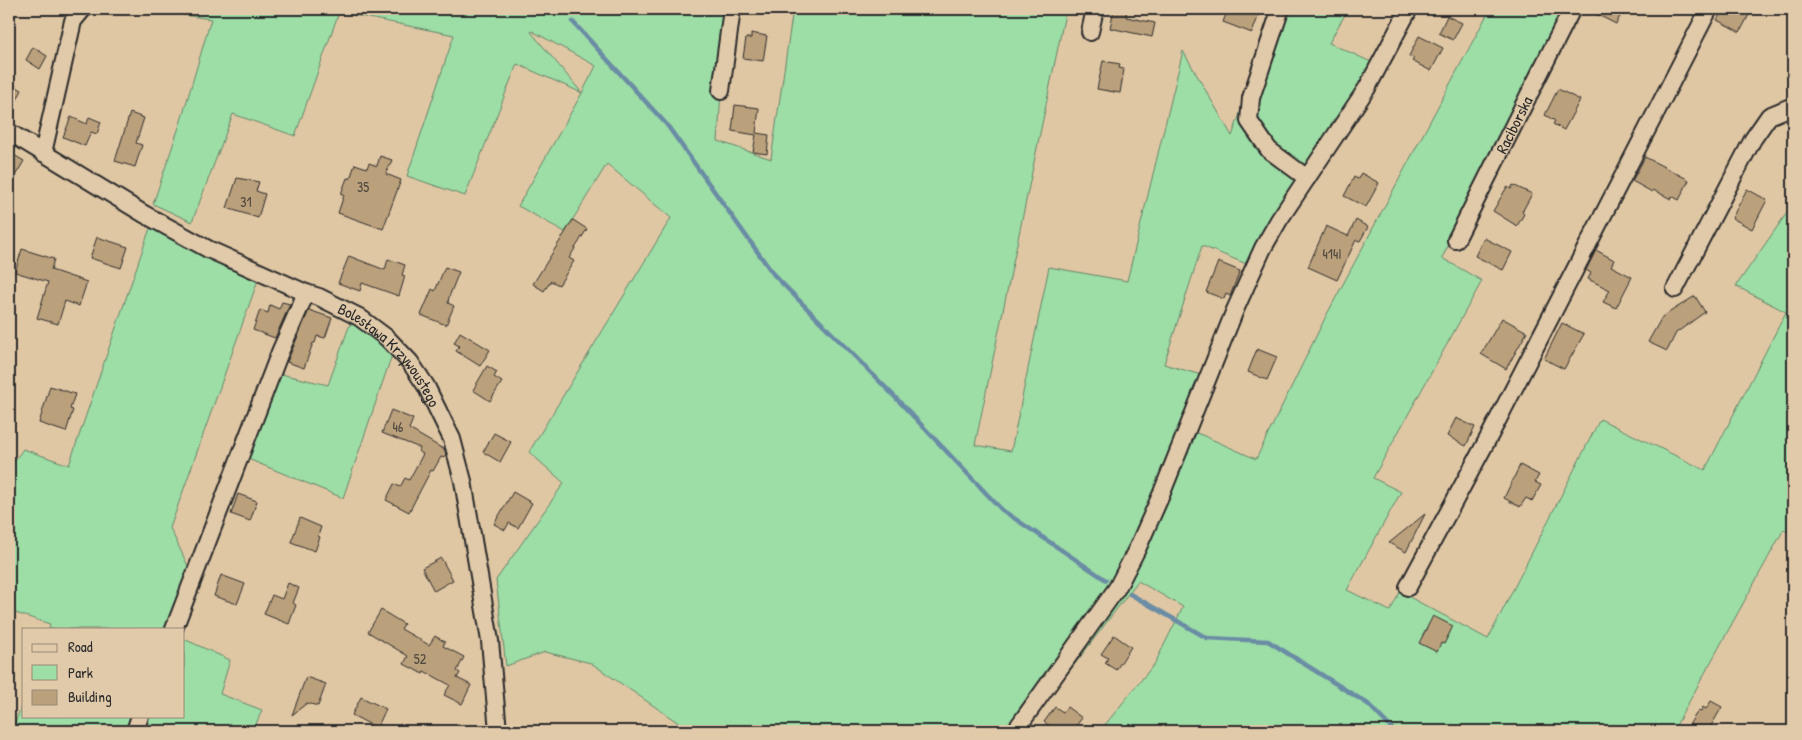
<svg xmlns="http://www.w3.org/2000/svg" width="1802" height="740" viewBox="0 0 1802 740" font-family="'Patrick Hand',sans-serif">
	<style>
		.green { fill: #9ddda6; stroke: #648468; fill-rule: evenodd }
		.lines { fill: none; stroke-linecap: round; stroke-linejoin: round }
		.stream { stroke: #6a8ca4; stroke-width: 4.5 }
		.building { fill: #bba07c; stroke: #2b2b2b }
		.minor-casing { stroke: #2b2b2b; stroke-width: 20 }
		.minor { stroke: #e1caaa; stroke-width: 16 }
		.labels { text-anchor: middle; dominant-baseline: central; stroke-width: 4; stroke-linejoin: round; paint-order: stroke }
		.number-label { font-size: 14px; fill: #4f483f }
		.street-label { font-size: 16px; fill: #2b2b2b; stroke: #e1caaa }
	</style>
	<rect width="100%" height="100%" fill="#e0c7a4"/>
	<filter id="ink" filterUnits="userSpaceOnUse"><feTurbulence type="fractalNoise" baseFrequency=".02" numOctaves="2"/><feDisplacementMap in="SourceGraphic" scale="10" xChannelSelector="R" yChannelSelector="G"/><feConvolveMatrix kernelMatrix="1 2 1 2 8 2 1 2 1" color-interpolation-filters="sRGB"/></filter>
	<g filter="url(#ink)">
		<path class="green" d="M182,9H732L721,91L718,141L771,159L793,9H1066L975,445L1011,451L1049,267L1127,281L1183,51L1232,136L1277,9H1348L1329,43L1378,65L1254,267L1202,246L1164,364L1208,377L1187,430L1202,435L1256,459L1326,316L1490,9H1565L1442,258L1482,281L1373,478L1401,492L1347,590L1390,611L1400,592L1488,639L1600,419L1705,470L1786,312L1736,286L1793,204V535L1784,529L1673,731H1100L1155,663L1183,607L1138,581L1024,731H675L680,724L591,663L545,652L506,666L496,580L564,483L529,452L671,218L607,164L565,232L518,206L582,93L517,64L465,196L407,176L454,35L339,12L295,136L233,114L192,222L153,204L181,121L211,19L177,14ZM532,31L596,66L582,93L531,32Z
			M150,228L258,280L170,528L189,568L182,629H49L50,624L9,611V480L13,463L23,449L69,465Z
			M351,321L393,352L343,498L248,459L277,373L328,385Z
			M184,639L230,660L220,694L262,710L253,731H12L24,699V716H184Z"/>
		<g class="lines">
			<path class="stream" d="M573,22L667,125L774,275L895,397L1002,510L1106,580
				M1130,594L1207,638L1268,641L1368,704L1394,731"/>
		</g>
		<path class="building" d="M1114,9H1127L1126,17L1155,23L1152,37L1110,28Z
			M1228,9H1261L1252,33L1223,22Z
			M1586,9H1624L1616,24Z
			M1723,9H1752L1740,32L1717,20Z
			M1447,16L1462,23L1453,40L1439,33Z
			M751,33L767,36L763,61L743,58L746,38H751Z
			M1419,36L1443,48L1431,71L1412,61L1414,58L1409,56Z
			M33,47L47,56L40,69L26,60Z
			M1103,61L1120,64L1119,68L1124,69L1120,93L1097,89Z
			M9,83L22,90L9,115Z
			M1558,89L1580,100L1564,130L1553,124L1555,121L1545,115Z
			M735,105L759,108L756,133L769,135L767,154L753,152L756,135L732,131Z
			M130,113L144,118L136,143L142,145L135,167L115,161Z
			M71,117L87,124L89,117L101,122L97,134L91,132L85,146L63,137Z
			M9,152L24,161L9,186Z
			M380,156L392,160L386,174L401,180L383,229L338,213L344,195L341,194L347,178L350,179L355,164L367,168L369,163L377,166Z
			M1645,157L1689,180L1679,200L1672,196L1671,199L1653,190L1652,192L1632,181Z
			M1361,173L1379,183L1366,207L1344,196L1354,177L1358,179Z
			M237,178L259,182L256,191L265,194L258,218L227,208Z
			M1513,185L1532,194L1522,212L1524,214L1517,226L1493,211L1507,187L1511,189Z
			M1747,189L1767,200L1752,229L1732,218Z
			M573,220L587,229L569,258L574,261L559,285L551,281L544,291L533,284Z
			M1356,220L1368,227L1360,241L1356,240L1337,280L1308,267L1326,226L1348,236Z
			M97,237L128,247L121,268L90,258Z
			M1484,238L1512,252L1503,270L1475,256Z
			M22,249L54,259L51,270L87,282L79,306L65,301L58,324L37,318L48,282L15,272Z
			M1596,250L1614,260L1611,266L1632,277L1616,308L1603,302L1610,290L1588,279L1591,273L1586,270Z
			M349,256L385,270L388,259L405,265L402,275L405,276L399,296L362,283L360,291L338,283Z
			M1218,262L1240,271L1230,296L1226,294L1224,299L1206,292Z
			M445,267L459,272L449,297L448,303L454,306L446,325L421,315L432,289L435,291Z
			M1695,296L1705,312L1676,333L1667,351L1648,342L1662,317Z
			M282,302L290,304L275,338L253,330L260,310L268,313L270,305L279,309Z
			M309,310L332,318L325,338L317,336L315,343H313L304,368L287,362Z
			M1502,318L1527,332L1506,369L1481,354Z
			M1562,323L1584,334L1564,369L1544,359Z
			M460,332L490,350L480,366L456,351L459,346L454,343Z
			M1257,349L1277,357L1267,380L1248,372Z
			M487,366L497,372L494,377L502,382L490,401L473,390Z
			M50,386L75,394L70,409L73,410L66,432L39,423Z
			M391,410L413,419L409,429L445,450L446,455L444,458L441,457L433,471L431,470L409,512L386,500L394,484L400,487L405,478L409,480L423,454L418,451L420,448L382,433Z
			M1456,418L1475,427L1466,446L1447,436Z
			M494,433L511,442L500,462L483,452Z
			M1520,465L1539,475L1535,482L1541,485L1532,501L1526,498L1520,507L1504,498Z
			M513,492L532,503L518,528L509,523L505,530L494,524Z
			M238,494L257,501L250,521L231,514Z
			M1425,514L1406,552L1389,543Z
			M300,518L321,527L318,536L320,537L315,551L291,542Z
			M441,558L453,580L434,591L422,568Z
			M221,575L245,584L237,604L214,596Z
			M288,583L299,588L293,603L296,605L289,624L264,614L272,595L282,599Z
			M381,610L404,624L401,629L429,645L435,636L445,642L443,646L464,657L457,671L460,673L457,678L471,685L462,704L444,695L450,685L424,671L423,674L404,664L408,656L368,632Z
			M1433,616L1453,626L1444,644L1441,643L1437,652L1419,643Z
			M1114,635L1131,647L1116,670L1105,663L1108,658L1101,654Z
			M306,677L326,684L318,706L307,703L292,715Z
			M361,697L386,709L377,728L352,715Z
			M1711,701L1722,707L1708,731H1685L1696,714L1699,711L1701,712L1703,707L1706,709Z
			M1055,707L1063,712L1067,707L1082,718L1072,731H1057L1044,722Z"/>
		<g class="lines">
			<defs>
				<g id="minor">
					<path d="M1280,11L1251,98L1249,121L1269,150L1307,178"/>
					<path d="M1090,32L1095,9"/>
					<path d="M721,91L732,9"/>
					<path id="s1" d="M9,132L144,214L208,249L306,293L319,297L359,317L387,338L410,362L426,386L452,439L463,481L490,641L498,731"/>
					<path d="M43,153L73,21L83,9"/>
					<path id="s2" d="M1456,240L1572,9"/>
					<path d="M1675,289L1753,139L1769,116L1793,106"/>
					<path d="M1408,587L1491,433L1709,9"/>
					<path d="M174,629L280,352L306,293"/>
					<path d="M135,731L140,716"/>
					<path d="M1015,731L1117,588L1138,547L1161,495L1235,310L1263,248L1279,220L1367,88L1409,9"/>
				</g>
			</defs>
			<use href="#minor" class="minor-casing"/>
			<use href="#minor" class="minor"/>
		</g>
	</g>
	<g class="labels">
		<g class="number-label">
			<text x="363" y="186">35</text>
			<text x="246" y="201">31</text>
			<text x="1332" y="253">414I</text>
			<text x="398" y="426">46</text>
			<text x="420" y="658">52</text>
		</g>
		<g class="street-label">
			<text stroke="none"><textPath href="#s2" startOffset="129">Raciborska</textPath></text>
			<text stroke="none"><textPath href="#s1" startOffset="445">Bolesława Krzywoustego</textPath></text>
		</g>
	</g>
	<rect width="1802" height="740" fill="none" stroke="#e1caaa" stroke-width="30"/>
	<rect x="15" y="15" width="1772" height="710" fill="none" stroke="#2b2b2b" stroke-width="2" filter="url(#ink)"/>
	<rect x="22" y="628" width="162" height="90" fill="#e1caaa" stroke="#988a77"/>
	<rect x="32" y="644" width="25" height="8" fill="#e1caaa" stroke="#988a77"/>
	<text x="68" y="652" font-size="15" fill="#2b2b2b">Road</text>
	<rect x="32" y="665" width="25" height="15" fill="#9ddda6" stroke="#988a77"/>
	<text x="68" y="678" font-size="15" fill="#2b2b2b">Park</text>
	<rect x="32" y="690" width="25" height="15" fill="#bba07c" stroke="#988a77"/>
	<text x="68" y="702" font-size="15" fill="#2b2b2b">Building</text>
</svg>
